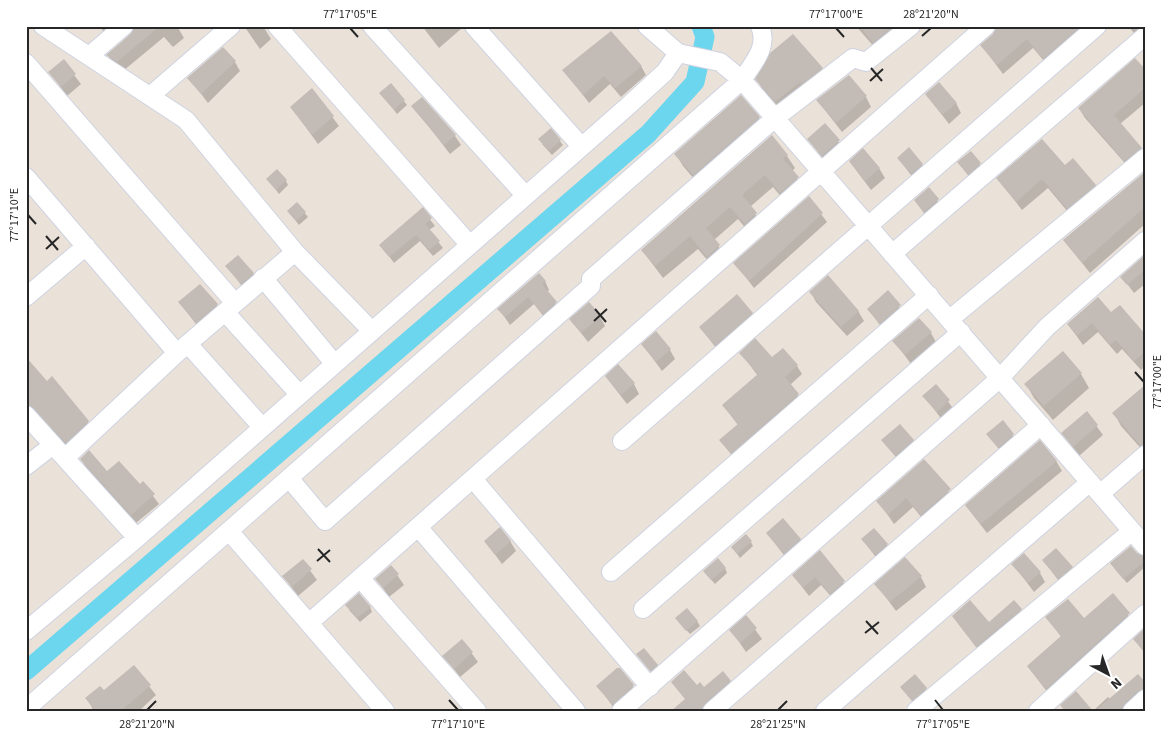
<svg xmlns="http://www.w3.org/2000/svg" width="1171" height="737" viewBox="0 0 1171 737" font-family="'Source Sans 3',sans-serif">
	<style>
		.shadow { fill: #0003 }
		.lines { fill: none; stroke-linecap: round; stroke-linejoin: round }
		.canal { stroke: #6bd6ed; stroke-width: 19 }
		.building { fill: #c2bbb6 }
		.street-casing { stroke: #ced3e1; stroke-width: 20 }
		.street { stroke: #fff; stroke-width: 18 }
		.ticks { fill: none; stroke: #272727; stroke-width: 2 }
		.neatline { fill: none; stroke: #272727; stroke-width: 2 }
		.ticks-label { font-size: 12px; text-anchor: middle; fill: #272727 }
	</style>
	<rect width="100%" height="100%" fill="#eae1d9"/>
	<path class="shadow" d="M99,26H127L110,39Z
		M139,26H177L184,38L173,47L164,37L123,71L114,65L108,55Z
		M244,26H263L271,39L260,49Z
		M422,26H459L461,29L439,48Z
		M856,26H917L882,56Z
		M997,26H1102L1050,68L1033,48L1003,74L982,46L994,34Z
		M1128,26H1145V38L1140,40Z
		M63,61L81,84L67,96L50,72Z
		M235,62L240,71L208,103L189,78Z
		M641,66L646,75L621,97L610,84L589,103L564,70Z
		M822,69L830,83L785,116L765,94L757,79Z
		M1145,71V103L1120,124L1145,155L1131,170L1085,118L1079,108Z
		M391,85L407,105L397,114L381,93Z
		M312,90L339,126L318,144L291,107Z
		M926,94L956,103L961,113L949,124Z
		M866,97L871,107L842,132L817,100Z
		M413,106L455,136L461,145L450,154Z
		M759,118L766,130L701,187L683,166L676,154Z
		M825,124L845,151L828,165L808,139Z
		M551,130L563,145L552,155L542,144Z
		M771,137L787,156L795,168L792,171L805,191L788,205L773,187L750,207L764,227L753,237L738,219L714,240L727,259L715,269L698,249L663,278L642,250Z
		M970,152L986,173L974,184L959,162Z
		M898,158L922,165L928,174L917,183Z
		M850,162L879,168L885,178L871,190Z
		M1065,167L1095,185L1101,195L1073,218L1048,188L1022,210L998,179Z
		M1145,174V224L1090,273L1064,240Z
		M268,179L286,181L288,185L279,194Z
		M929,189L944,210L930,221L915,201Z
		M809,198L827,222L754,288L735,263Z
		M297,204L308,217L299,225L288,211Z
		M422,209L435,226L429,230L443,248L433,256L420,241L394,263L381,245Z
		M1145,257V284L1134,293L1122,277Z
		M227,266L253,274L258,283L247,293Z
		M545,281L549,290L547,292L561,311L548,322L534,304L510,325L499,309Z
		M811,292L858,311L864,321L847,336L816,302Z
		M888,292L905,316L886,333L868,309Z
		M180,303L217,305L222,315L202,332Z
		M752,313L756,321L720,353L700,327Z
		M1111,314L1145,336V366L1141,370L1122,349L1117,354L1098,332L1083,345L1068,324Z
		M600,317L605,326L588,342L571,320Z
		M931,333L936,342L911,364L894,341Z
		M643,345L670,350L675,359L662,371Z
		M741,353L797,366L802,374L790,385L803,403L736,461L721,440L738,425L723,405L758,376Z
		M26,363L88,422L93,431L72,452L26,404Z
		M1081,374L1089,388L1053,420L1034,398L1026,384Z
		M606,377L634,384L639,394L627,404Z
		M936,385L955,411L943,421L924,396Z
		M1145,391V453L1121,426L1114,413Z
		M1087,413L1103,435L1079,456L1063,433Z
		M1003,422L1019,444L1005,457L988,434Z
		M883,440H913L918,450L902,465Z
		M81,459L106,473L140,486L143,483L159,504L136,523L86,467Z
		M924,461L955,500L927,524L913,507L894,524L878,501Z
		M1056,461L1062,471L987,533L966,506Z
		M767,533L800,539L806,549L790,563Z
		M863,540L887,545L892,554L881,564Z
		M485,541H510L516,551L502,564Z
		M751,542L753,546L740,558L735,551Z
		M1137,554L1145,559V567L1127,583L1111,564Z
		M303,561L317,580L298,596L284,577Z
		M1044,561L1072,567L1077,577L1064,588Z
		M1013,564L1040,573L1045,582L1034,592Z
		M391,566L404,585L389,597L377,579Z
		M725,568L727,573L715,584L707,575Z
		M835,572L849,590L836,602L821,585L809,596L793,575Z
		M921,577L926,587L896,611L876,584Z
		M1112,595L1134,623L1052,698L1028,667L1062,638L1047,618L1084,620Z
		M370,607L372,612L360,622L349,610Z
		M1021,610L1026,619L983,656L953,616L989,624Z
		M746,617L762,639L746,652L731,630Z
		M697,621L700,626L690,634L679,622Z
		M462,640L478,662L460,677L444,656Z
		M638,654L657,665L662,675L657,680Z
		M134,667L156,695L139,711H94L87,699L104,692Z
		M620,670L639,695L616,711L598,686Z
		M730,681L734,689L709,711H675L686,700L672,682L704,689Z
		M1145,684V699L1131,711H1093L1108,697L1110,699Z
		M902,687L926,689L931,698L918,709Z"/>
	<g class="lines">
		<path class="canal" d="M26,671L648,134L695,82L705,37L701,26"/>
	</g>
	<path class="building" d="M134,26H160L117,62L106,55L131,34Z
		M859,26H893L873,43Z
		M996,26H1081L1043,59L1027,39L997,65L980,45L993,34Z
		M611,31L642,66L615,88L604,76L583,95L562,70Z
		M793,34L823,68L802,84L800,82L775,102L755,79L770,53Z
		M223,47L236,61L201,94L187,78Z
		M1135,58L1145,69V88L1114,115L1142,148L1124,161L1078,108Z
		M64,59L76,74L61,87L48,72Z
		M849,75L867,96L836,123L816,100Z
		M939,82L957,103L942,115L925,94Z
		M391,83L405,100L394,110L379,93Z
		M312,88L334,116L312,135L290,107Z
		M741,95L760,117L693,175L674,154Z
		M422,97L456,135L444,145L411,106Z
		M825,123L840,140L822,156L807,139Z
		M551,128L561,140L549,151L538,139Z
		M772,135L788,155L783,159L799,177L780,193L765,175L743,194V196L757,213L745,224L730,207L706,228L720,245L707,257L690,236L655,266L641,250Z
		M1042,139L1065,165L1073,158L1096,185L1067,209L1042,179L1016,202L996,178Z
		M909,147L923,164L911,174L897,158Z
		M863,148L880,168L865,181L849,161Z
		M971,151L981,163L968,175L957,162Z
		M277,169L287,180L276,190L266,179Z
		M1145,172V207L1082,263L1063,240Z
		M929,187L939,199L924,212L914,200Z
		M809,196L823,213L749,281L733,263Z
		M297,202L306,212L296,221L287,211Z
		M423,207L432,218L425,224L440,241L429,250L416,235L389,257L379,245Z
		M238,255L254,273L241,284L225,266Z
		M1145,255V270L1127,285L1120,277Z
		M539,273L546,281L542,284L557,302L543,314L528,297L505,317L497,309Z
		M828,275L859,311L841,327L809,292Z
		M200,284L218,304L196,323L178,302Z
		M888,290L901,305L880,324L867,309Z
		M737,294L753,313L715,346L699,327Z
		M1098,297L1111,312L1120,305L1145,334V352L1134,361L1116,340L1110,345L1092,323L1077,336L1067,324Z
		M589,302L601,316L581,333L569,319Z
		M919,318L932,332L905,355L892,341Z
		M656,331L671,349L656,362L641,344Z
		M755,338L772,357L783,348L798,365L785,377L799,394L731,454L719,440L738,424L722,405L758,374L739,353Z
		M1063,351L1082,373L1044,406L1024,384Z
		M26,357L47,381L52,376L89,421L66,443L26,402Z
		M618,364L635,383L621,395L605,376Z
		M936,384L950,400L937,412L922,396Z
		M1145,385V445L1141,446L1112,413Z
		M1087,411L1098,425L1073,447L1061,433Z
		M1003,420L1014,434L998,448L986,434Z
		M900,424L914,440L895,456L881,440Z
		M1040,440L1057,461L981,524L965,505Z
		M89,450L107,471L119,461L140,484L143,481L155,494L131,515L80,459Z
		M924,459L951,489L921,515L906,498L888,515L876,501Z
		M783,518L801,539L784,554L766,533Z
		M500,527L511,541L495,555L484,541Z
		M874,528L888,544L875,555L861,539Z
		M746,534L752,541L737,554L731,547Z
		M1131,546L1137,553L1145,556V561L1123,579L1110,563Z
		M1056,548L1073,567L1058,579L1042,560Z
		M820,550L845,581L830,594L815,577L803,588L792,575Z
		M1024,553L1041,572L1028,583L1011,564Z
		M905,557L922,576L890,602L874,584Z
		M718,558L726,568L711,580L703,571Z
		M303,559L312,569L292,587L282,576Z
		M391,565L399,574L383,588L375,579Z
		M359,593L371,607L357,618L345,605Z
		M1113,593L1130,613L1046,689L1027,666L1061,636L1045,617L1068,599L1084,618Z
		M970,600L989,622L1014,600L1022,609L976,647L952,616Z
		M687,608L698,621L686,631L675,618Z
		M746,615L757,628L740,643L729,630Z
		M1144,629L1145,630V653L1133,639Z
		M462,639L473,652L454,669L442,656Z
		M644,648L658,665L650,671L636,654Z
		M134,665L151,685L121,711H96L85,698L100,686L104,690Z
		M617,668H620L634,685L613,705L596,686Z
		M684,670L697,685L700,682L704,687L723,671L731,681L705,703L702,711H671L685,699L671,682Z
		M915,674L927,688L912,701L900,687Z
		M1138,674L1145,682V689L1138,691L1125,703L1122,711H1095Z
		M1076,691L1093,711H1065L1060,705Z"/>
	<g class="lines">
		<defs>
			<path id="street" d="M43,26L186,120L295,252L371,330
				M277,26L469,244
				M372,26L525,195
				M474,26L581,146
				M647,26L678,53L720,62L742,80L1145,546
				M89,56L124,26
				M26,63L235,303
				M150,96L231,26
				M26,177L177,353
				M892,254L1145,36
				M263,278L334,363
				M26,297L86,246
				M225,312L299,394
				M950,319L1145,158
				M188,344L262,427
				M26,415L137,538
				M622,441L1097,26
				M65,458L177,353L295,252
				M26,466L53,445
				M289,478L325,521L591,286V279L775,118L853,58L866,62L911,26
				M473,479L650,687
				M1100,494L1145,455
				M418,527L576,711
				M229,531L385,711
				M611,572L929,295
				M360,578L477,711
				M643,609L961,332
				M309,623L986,26
				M26,631L137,538L628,106L665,72L678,53
				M26,709L742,80C753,63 769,47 760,26
				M621,711L999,379L1047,327L1145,241
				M712,711L1041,425
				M825,711L1090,482
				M916,711L1132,531
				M1038,711L1145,614
				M1132,711L1145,699"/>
		</defs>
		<use href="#street" class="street-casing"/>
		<use href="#street" class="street"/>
	</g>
	<path class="ticks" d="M350,28L358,37M836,28L844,37M922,36L931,28M871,68L882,81M870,81L883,69M28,215L36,224M46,236L58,250M46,249L59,237M595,309L606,322M594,321L607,309M1135,372L1144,382M318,549L330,562M317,561L330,550M866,621L878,634M865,633L879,622M449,700L458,710M935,700L943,710M147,710L156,701M778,710L787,701"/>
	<rect width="1171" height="737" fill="none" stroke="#ffffff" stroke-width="55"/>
	<g transform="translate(1108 674) rotate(139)" stroke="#ffffff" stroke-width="4" paint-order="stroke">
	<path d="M0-4L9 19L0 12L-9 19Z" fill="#272727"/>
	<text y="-8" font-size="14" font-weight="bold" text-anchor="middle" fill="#272727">N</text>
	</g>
	<rect x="28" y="28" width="1116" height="682" class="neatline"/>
	<g class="ticks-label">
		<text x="350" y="18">77°17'05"E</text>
		<text x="836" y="18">77°17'00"E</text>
		<text x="931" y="18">28°21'20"N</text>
		<text transform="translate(14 215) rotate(-90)" y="4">77°17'10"E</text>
		<text transform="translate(1157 382) rotate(-90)" y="4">77°17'00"E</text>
		<text x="147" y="728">28°21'20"N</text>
		<text x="458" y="728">77°17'10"E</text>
		<text x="778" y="728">28°21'25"N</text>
		<text x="943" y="728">77°17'05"E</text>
	</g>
</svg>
